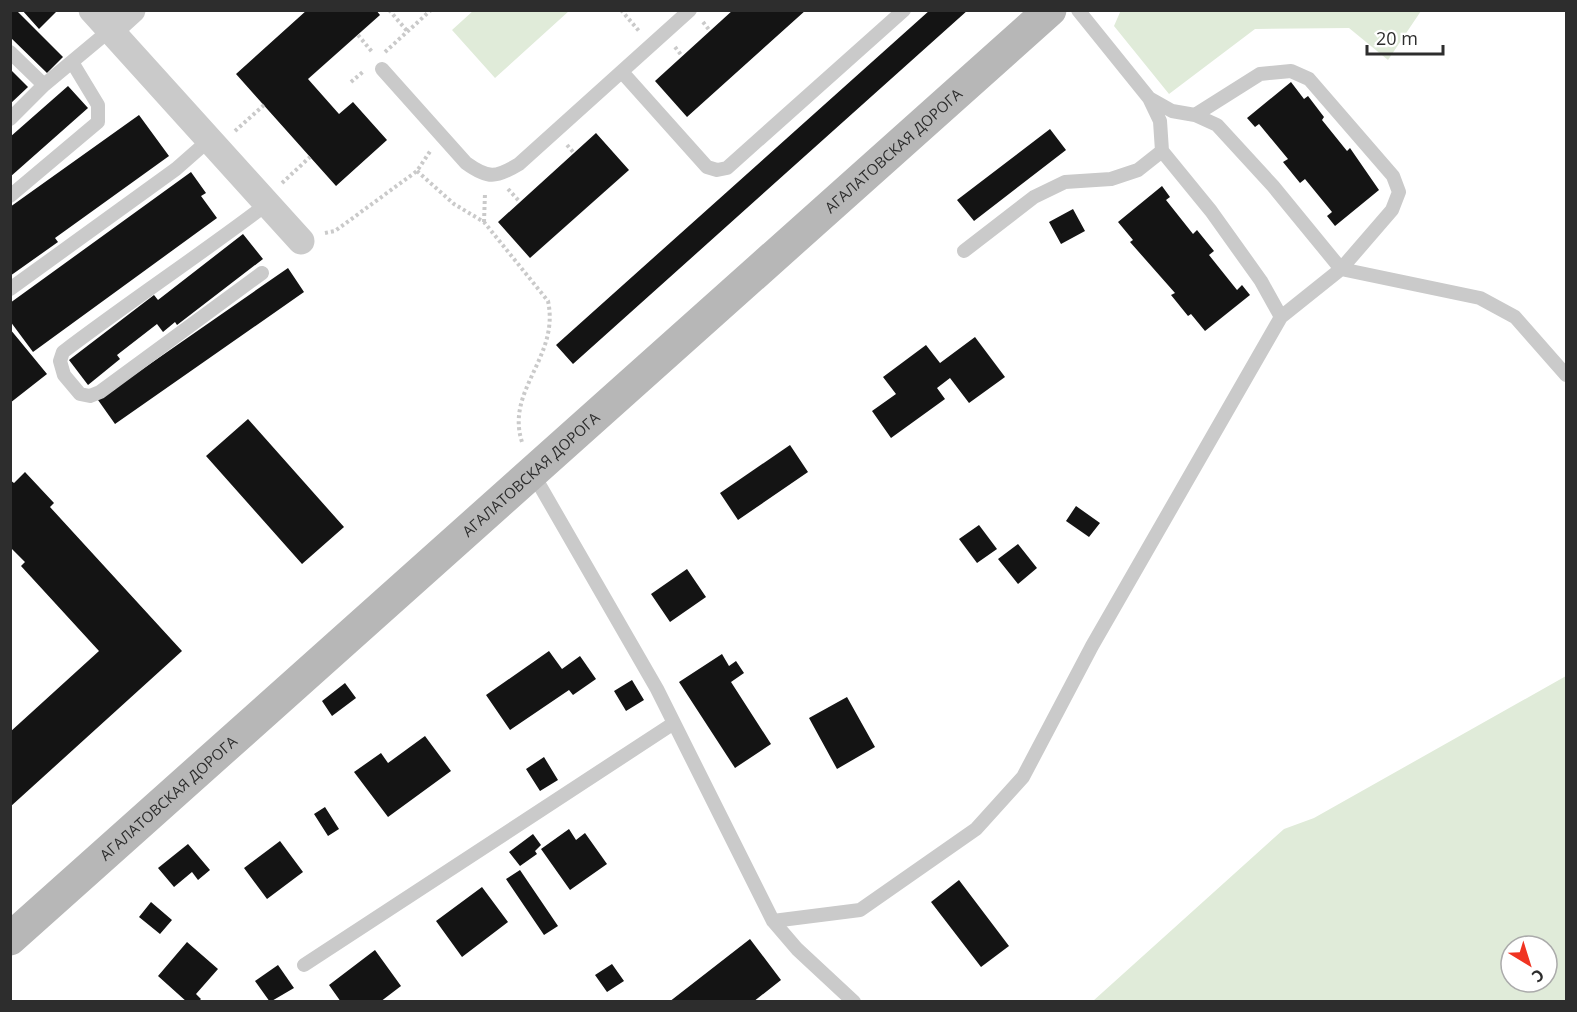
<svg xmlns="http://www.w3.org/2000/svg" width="1577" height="1012" viewBox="0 0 1577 1012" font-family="'Open Sans',sans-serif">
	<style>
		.green { fill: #e0ebd9; fill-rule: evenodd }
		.building { fill: #141414 }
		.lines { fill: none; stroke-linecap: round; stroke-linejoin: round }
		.path { stroke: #cacaca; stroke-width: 4; stroke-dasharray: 3 3; stroke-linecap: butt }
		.lane { stroke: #cacaca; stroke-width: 14 }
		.street { stroke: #cacaca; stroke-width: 27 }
		.secondary { stroke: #b7b7b7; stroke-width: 33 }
		.labels { text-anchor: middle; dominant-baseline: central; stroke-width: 6; stroke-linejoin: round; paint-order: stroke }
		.street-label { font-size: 15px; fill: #2d2d2d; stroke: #fff }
	</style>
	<rect width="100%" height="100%" fill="#fff"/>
	<path class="green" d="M474,10H569V11L495,78L452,30Z
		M1121,10H1421V11L1388,60L1349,28L1255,29L1169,94L1114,26Z
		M1566,676V1001H1093L1284,829L1314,818ZM1511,946H1547V982H1511Z"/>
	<path class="building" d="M10,10H16L63,57L47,73L10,37Z
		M22,10H58L39,29Z
		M307,10H376L380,15L308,79L339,114L353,102L387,140L336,186L236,74Z
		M733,10H806L687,117L655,81Z
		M930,10H968L573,364L556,345Z
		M10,69L28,87L10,104Z
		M1291,82L1304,99L1308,96L1324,117L1322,120L1347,151L1350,148L1379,190L1335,226L1327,216L1332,212L1305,179L1300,183L1283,162L1288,159L1259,124L1255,127L1247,118Z
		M68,86L88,108L10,177V137Z
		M139,115L169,156L55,238L58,242L10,276V207Z
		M1050,129L1066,150L974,221L957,200Z
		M596,133L629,170L530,258L498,222Z
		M191,172L206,193L201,196L217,218L33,352L10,321V303Z
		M1162,186L1170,197L1166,200L1193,234L1197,230L1214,251L1209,255L1237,290L1242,285L1250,295L1205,331L1191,314L1188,316L1171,295L1175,293L1130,242L1133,240L1118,222Z
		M1073,209L1085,231L1061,244L1049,222Z
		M243,234L263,259L177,325L175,322L163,332L157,324L117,355L120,359L88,385L69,360L154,295L158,300Z
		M288,268L304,292L115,424L98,400Z
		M10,329L47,374L10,403Z
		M975,337L1005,377L969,403L950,378L937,388L945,399L891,438L872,411L896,394L883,377L926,345L940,363Z
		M248,419L344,527L302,564L206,456Z
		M790,445L808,472L738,520L720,493Z
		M25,472L54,503L50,507L182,651L10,807V732L99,651L21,566L25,562L10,547V480L14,483Z
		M1076,506L1100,523L1089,537L1066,521Z
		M979,525L997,549L977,563L959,539Z
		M1018,544L1037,568L1018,584L998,559Z
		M687,569L706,597L670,622L651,594Z
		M549,651L562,669L580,656L596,679L573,695L569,690L510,730L486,695Z
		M722,654L729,666L736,661L744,673L731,682L771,744L735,768L679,682Z
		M632,680L644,700L626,711L614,691Z
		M345,683L356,698L332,716L322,701Z
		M847,697L875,747L837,769L809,718Z
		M425,736L451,771L388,817L354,772L381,753L388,763Z
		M544,757L558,780L540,791L526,769Z
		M325,807L339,829L328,836L314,814Z
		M569,829L576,840L585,833L607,864L570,890L541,849Z
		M533,834L541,845L535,851L537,854L520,866L509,852Z
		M280,841L303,872L267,899L244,868Z
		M188,844L210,870L198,880L192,872L174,887L158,868Z
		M520,870L558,926L544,935L506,879Z
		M959,880L1009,946L981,967L931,902Z
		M482,887L508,922L462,957L436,921Z
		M151,902L172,920L160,934L139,917Z
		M750,939L781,980L753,1002H669Z
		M187,942L218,969L196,994L201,999L198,1002H187L158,976Z
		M375,950L401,986L380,1002H341L329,985Z
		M612,964L624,981L607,992L595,975Z
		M278,965L294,988L270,1002L255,981Z"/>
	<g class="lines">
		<path class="path" d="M389,10L408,32
			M621,10L639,31
			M703,22L710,31
			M358,35L373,53
			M675,47L682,56
			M385,52L431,10
			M351,82L364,71
			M235,131L264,105
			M567,145L574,153
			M417,171L454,204L484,222L548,301C560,357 505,390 522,442
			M282,183L310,157
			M508,189L520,202
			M484,222L485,193
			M325,233L335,231L417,171L431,150"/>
		<path class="lane" d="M1078,10L1149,98L1160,121L1162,151L1211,211L1261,281L1281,317
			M10,52L44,85
			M382,69L466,163C488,179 496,178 519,164L690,10
			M622,72L707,167L717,170L727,168L904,10
			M1149,98L1172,111L1195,115L1217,125L1273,186L1341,269L1480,298L1515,317L1566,375
			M10,119L44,85L110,30
			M10,196L98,122V105L72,62
			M964,251L1034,197L1065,182L1111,179L1138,170L1162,151
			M262,273L100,392L90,396L80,394L64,375L60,361L63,352C130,301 200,255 267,204
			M10,289L176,169L209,140
			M532,472L657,689L773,921L797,949L854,1002
			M773,921L860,910L976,829L1023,777L1092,646L1281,317L1341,269L1392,210L1399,192L1393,176L1309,79L1291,71L1260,74L1195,115
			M304,965L674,723"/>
		<path class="street" d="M92,10L301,241
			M110,30L132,10"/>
		<path class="secondary" id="s1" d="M10,939L1050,10"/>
	</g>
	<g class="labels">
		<g class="street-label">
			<text stroke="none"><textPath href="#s1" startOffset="1184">АГАЛАТОВСКАЯ ДОРОГА</textPath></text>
			<text stroke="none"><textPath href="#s1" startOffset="698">АГАЛАТОВСКАЯ ДОРОГА</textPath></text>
			<text stroke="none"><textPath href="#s1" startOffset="212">АГАЛАТОВСКАЯ ДОРОГА</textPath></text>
		</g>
	</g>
	<rect width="1577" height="1012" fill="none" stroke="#2d2d2d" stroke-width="24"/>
	<g transform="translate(1529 964) rotate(142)"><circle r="28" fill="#ffffff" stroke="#ababab" stroke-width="1.5"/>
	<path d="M0-4.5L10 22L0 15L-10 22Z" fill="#f03422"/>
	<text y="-9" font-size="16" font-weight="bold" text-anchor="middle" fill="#2d2d2d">С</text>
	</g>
	<path d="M1367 45v9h76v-9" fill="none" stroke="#2d2d2d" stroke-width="3"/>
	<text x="1376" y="45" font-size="18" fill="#2d2d2d" stroke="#ffffff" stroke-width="4.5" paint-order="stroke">20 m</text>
</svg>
